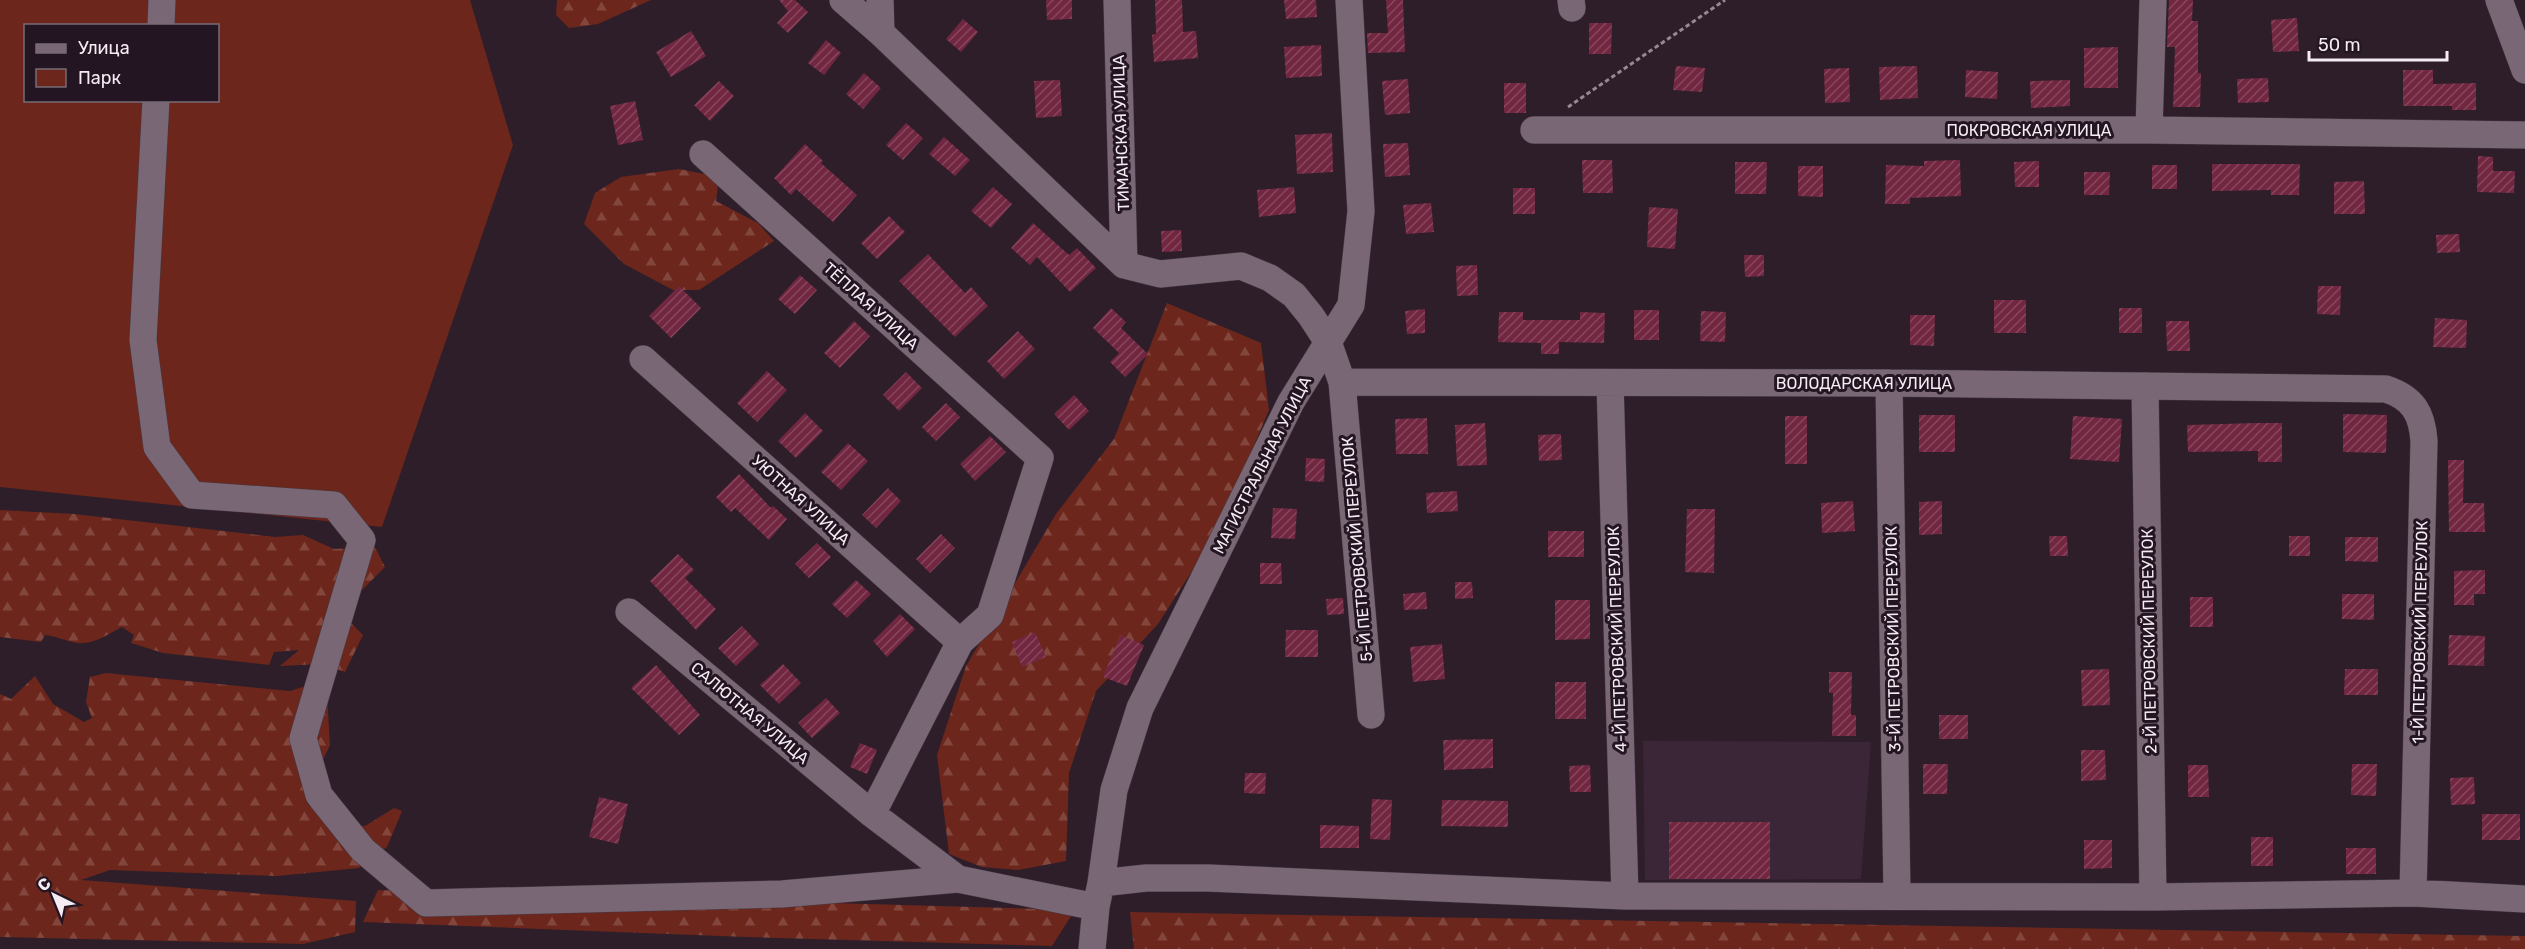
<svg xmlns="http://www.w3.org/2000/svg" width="2525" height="949" viewBox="0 0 2525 949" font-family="Rubik,sans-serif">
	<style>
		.built { fill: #3a2636 }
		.green { fill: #6c261b; fill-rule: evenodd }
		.forest { fill: url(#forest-firs) }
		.building { fill: url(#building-hatch) }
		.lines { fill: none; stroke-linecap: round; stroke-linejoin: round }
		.minor-casing { stroke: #463a44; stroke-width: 28 }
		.path { stroke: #958993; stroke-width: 3; stroke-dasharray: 4.5 3; stroke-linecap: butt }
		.minor { stroke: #796776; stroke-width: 27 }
		.labels { text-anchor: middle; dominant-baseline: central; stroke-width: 6; stroke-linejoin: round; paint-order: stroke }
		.street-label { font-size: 16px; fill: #f5ebf3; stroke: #231521 }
	</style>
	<defs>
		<pattern id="forest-firs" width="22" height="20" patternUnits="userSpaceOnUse" patternTransform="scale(1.5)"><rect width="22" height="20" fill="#6c261b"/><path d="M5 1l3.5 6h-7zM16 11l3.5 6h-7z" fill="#82463d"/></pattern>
		<pattern id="building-hatch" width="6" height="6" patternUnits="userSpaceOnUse" patternTransform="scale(1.5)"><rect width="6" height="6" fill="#722741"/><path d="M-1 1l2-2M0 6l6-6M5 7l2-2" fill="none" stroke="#87465d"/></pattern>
	</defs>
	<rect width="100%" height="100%" fill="#2d1e2a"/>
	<path class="built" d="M1643,741L1871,742L1861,879L1645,880Z"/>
	<path class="green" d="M0,0H470L513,145L382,527L0,487ZM26,26H218V100H26Z"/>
	<path class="forest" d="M557,0H651L598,24L569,28L556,15Z
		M679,169L719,177L716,201L758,223L774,241L699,290H673L624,264L584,224L595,193L621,177Z
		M1167,303L1261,343L1269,410L1217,532L1158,624L1096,691L1069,773L1066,861L1018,870L982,867L949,854L937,755L966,666L1056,514L1114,439Z
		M0,510L74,514L275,537L303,535L334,549L375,547L385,567L340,612L363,635L345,672L322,664L280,666L299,650L274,652L269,665L163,653L131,643L134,635L122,627C108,634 94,645 77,643C66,641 56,636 45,635L41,642L0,637Z
		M106,673L290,691L315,683L327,695L330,745L305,797L308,805L355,825L365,826L394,808L402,811L387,847L359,868L277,876L110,870L81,880L356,901L355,932L303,944L0,937V694L11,699L35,676L53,704L84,722L92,718L86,702L90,677Z
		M378,890L1075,910L1052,946L746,937L363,922Z
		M1130,912L2525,936V949H1134Z"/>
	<path class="building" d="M779,0H795L808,12L788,33L777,23L788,11Z
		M1046,0H1072V19L1047,20Z
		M1155,0H1182L1183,32L1196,31L1198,58L1154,62L1152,35L1156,34Z
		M1284,0H1316L1317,17L1286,19Z
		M1386,0H1403L1405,52L1368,53L1367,33H1388Z
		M2169,0H2193L2192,21H2198V73H2201L2200,107H2173L2175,47H2167Z
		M2297,18L2299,51L2273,52L2271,20Z
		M963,19L978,32L961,52L946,39Z
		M1589,23H1612L1611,54H1589Z
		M691,31L706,56L671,77L656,52Z
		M826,40L841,53L824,75L808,63Z
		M1321,45L1322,76L1286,78L1284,47Z
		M2118,47V88H2084V48Z
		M1676,66L1705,68L1702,92L1673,90Z
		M1917,66L1918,98L1880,100L1879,67Z
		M1849,68L1850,102L1825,103L1824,69Z
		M1966,70L1998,72L1997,99L1965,97Z
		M2403,70H2433V84L2476,83V110H2452V106H2403Z
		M864,73L881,88L863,109L846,94Z
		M2268,78L2269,102L2238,103L2237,79Z
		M1408,79L1410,113L1385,115L1382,81Z
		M1060,80L1062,116L1036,118L1034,81Z
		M2070,80V106L2031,108L2030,81Z
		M719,81L734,96L710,121L694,105Z
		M1504,83H1526V113H1504Z
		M635,101L643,140L618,145L610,106Z
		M906,123L923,138L903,160L886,145Z
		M1332,133L1333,172L1297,174L1295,135Z
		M944,137L970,160L955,176L929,154Z
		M1408,143L1410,175L1385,177L1383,144Z
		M805,144L823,161L821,163L857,195L833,222L796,189L791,195L774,178Z
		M2478,156L2493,157V171H2515L2514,193L2477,192Z
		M1582,160H1612L1613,193H1583Z
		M1960,160L1961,196L1910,198V204H1885L1886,165L1924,166V161Z
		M2039,161V187H2015L2014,162Z
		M1735,162H1767L1766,194H1735Z
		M2212,164H2300L2299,195H2271V190L2212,191Z
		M2152,165H2177V189H2152Z
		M1798,166H1823V197L1798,196Z
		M2084,172H2110L2109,195H2084Z
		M2364,181L2365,214H2334V182Z
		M993,187L1012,204L991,228L971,211Z
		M1294,187L1296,213L1259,217L1257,190Z
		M1513,188H1535V214H1513Z
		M1431,203L1434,232L1406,234L1403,205Z
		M1649,207L1678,209L1675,249L1647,247Z
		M889,216L905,232L877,259L861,243Z
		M1033,223L1069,255L1077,248L1096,268L1070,292L1037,257L1030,265L1011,248Z
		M1181,230L1182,251L1162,252L1161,231Z
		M2459,234L2460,252L2437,253L2436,235Z
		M928,254L965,293L971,287L988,306L955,337L899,281Z
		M1744,255H1764V276L1745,277Z
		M1477,265L1478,295L1457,296L1456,266Z
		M800,275L817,290L795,314L778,299Z
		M679,286L701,308L671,338L649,316Z
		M2318,286H2341L2340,315L2317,314Z
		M1994,300H2026V333H1994Z
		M1111,308L1126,322L1121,328L1148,354L1125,377L1110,362L1119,353L1093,328Z
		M2119,308H2142V333H2119Z
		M1425,309V333L1407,334L1405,311Z
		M1634,310H1659V340H1634Z
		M1701,311L1726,312L1725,342L1700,341Z
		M1499,312H1523V320H1580V312L1605,313L1604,343L1559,342V354H1541V343L1498,342Z
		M1910,315H1935L1934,346L1910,345Z
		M2435,318L2467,320L2466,348L2433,347Z
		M854,321L870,336L840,368L824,353Z
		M2166,321H2189L2190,351H2167Z
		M1018,331L1035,349L1004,379L987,361Z
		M767,371L787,390L757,422L737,403Z
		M906,372L922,388L899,411L883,395Z
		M1074,395L1089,411L1069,430L1054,414Z
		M946,403L960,417L936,441L922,427Z
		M805,413L823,431L796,458L778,441Z
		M2343,414L2387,415L2386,453L2343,452Z
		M1919,415H1955V452H1919Z
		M1785,416H1807V464H1785Z
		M2073,416L2122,419L2119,462L2070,459Z
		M1427,418L1428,454H1396L1395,419Z
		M1485,423L1487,465L1457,466L1455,425Z
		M2257,423H2282V462H2258V451L2188,452L2187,425Z
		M1561,434L1562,460L1539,461L1538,435Z
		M990,436L1006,452L975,481L960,464Z
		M848,443L868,461L841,490L821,472Z
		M1306,458L1325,459L1324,482L1305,481Z
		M2448,460H2464L2463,503H2484L2485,532H2449Z
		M739,474L771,508L773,506L787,519L769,540L735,508L731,512L716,497Z
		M888,488L901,501L876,528L862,515Z
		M1457,491L1458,511L1427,513L1426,493Z
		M1853,501L1855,531L1822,533L1821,503Z
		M1942,501V534L1919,535V502Z
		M1273,508L1297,509L1295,539L1271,538Z
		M1687,509H1715L1714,573L1685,572Z
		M1548,531H1584V557H1548Z
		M941,534L955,548L930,573L916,559Z
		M2049,536H2067L2068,556H2050Z
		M2289,536H2310V556H2289Z
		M2345,537H2378V562L2345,561Z
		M817,543L831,557L809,578L795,564Z
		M678,554L694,570L685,578L716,609L696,630L650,581Z
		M1260,563H1281L1282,584H1260Z
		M2485,570V594H2474V605H2454V571Z
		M856,580L871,594L847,618L832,604Z
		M1455,582H1472L1473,598L1455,599Z
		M1426,592L1427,609L1404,610L1403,594Z
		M2342,594H2374V620L2342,619Z
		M2190,597H2213V627H2190Z
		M1343,598L1344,614L1327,615L1326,599Z
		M1555,600H1590V639L1555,640Z
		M900,614L915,629L887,657L873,641Z
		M742,626L759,644L736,666L718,648Z
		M1286,630H1318V657H1285Z
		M1035,632L1046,657L1022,667L1012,642Z
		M1120,635L1144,645L1127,686L1103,677Z
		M2449,635L2485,636L2484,666L2448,665Z
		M1442,644L1445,679L1413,682L1410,647Z
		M783,664L801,683L779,704L760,685Z
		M656,665L700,715L679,735L631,688Z
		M2109,669L2110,705L2082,706L2081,670Z
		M2345,669H2378V695H2344Z
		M1829,672H1852L1851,715H1856V736H1832L1833,693H1829Z
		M1555,682H1586V719H1555Z
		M826,698L840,713L812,738L798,723Z
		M1939,715H1968V739H1939Z
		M1493,739V768L1444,770L1443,740Z
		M860,743L877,750L867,774L850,767Z
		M2081,750H2105L2106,780L2081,781Z
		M1923,764H1948L1947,794H1923Z
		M2352,764H2377L2376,796L2351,795Z
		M1590,765L1591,792H1570L1569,766Z
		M2188,765H2208L2209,797H2188Z
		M1245,773H1266L1265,794L1244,793Z
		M2474,777L2475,804L2451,805L2450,778Z
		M599,797L628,804L618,844L589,837Z
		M1372,799L1392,800L1390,840L1370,839Z
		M1442,800L1508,801V827L1441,826Z
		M2482,814H2520V840H2482Z
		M1669,822H1770V879H1669Z
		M1320,825L1359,826V848H1320Z
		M2251,837H2273V866H2251Z
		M2084,840H2112V868L2084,869Z
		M2346,848H2376V874H2346Z"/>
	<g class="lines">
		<defs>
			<path id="minor" d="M843,0L881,33L1124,265L1160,274L1241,266L1270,278L1294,295L1311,316L1328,342L1342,382L1371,715
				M880,0L881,33
				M1117,0L1124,265
				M1571,0L1572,8
				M2499,0L2525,70
				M161,26L162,0
				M156,100L143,340L157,447L192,495L334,505L362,540L303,738L319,795L363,850L426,903L782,894L958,879
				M1534,130H2149L2525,135
				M2149,130L2153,0
				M703,154L1040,458L990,615L960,642L872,814
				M643,359L960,642
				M1342,382L1889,383L2386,389C2413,398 2422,413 2424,441L2413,893
				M1610,383L1625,896
				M1889,383L1897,895
				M2145,386L2153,897
				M629,612L872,814L958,879L1096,907
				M1101,883L1146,878H1208L1625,896L2153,897L2413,893L2525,899
				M1092,949L1096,907L1101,883L1114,790L1140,708L1291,402L1351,305L1361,211L1349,0"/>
		</defs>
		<use href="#minor" class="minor-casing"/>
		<path class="path" d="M1568,107L1725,0"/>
		<use href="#minor" class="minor"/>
	</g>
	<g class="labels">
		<g class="street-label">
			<text x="2029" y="130">ПОКРОВСКАЯ УЛИЦА</text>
			<text transform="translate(1121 133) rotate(-92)">ТИМАНСКАЯ УЛИЦА</text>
			<text transform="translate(871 306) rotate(42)">ТЁПЛАЯ УЛИЦА</text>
			<text x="1864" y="383">ВОЛОДАРСКАЯ УЛИЦА</text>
			<text transform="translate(1262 465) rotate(-63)">МАГИСТРАЛЬНАЯ УЛИЦА</text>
			<text transform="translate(801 500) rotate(42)">УЮТНАЯ УЛИЦА</text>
			<text transform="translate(1357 549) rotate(-95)">5-Й ПЕТРОВСКИЙ ПЕРЕУЛОК</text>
			<text transform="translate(2420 632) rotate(-89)">1-Й ПЕТРОВСКИЙ ПЕРЕУЛОК</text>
			<text transform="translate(1617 639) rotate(-92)">4-Й ПЕТРОВСКИЙ ПЕРЕУЛОК</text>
			<text transform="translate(1893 639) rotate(-91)">3-Й ПЕТРОВСКИЙ ПЕРЕУЛОК</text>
			<text transform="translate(2149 641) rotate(-91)">2-Й ПЕТРОВСКИЙ ПЕРЕУЛОК</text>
			<text transform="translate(750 713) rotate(40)">САЛЮТНАЯ УЛИЦА</text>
		</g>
	</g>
	<rect x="24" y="24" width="195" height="78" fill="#231521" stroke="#776b75" stroke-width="1.5"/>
	<rect x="36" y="44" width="30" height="9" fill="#796776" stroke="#776b75" stroke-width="1.5"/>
	<text x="78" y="54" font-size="18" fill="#f5ebf3">Улица</text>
	<rect x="36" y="69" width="30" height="18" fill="#6c261b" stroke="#776b75" stroke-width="1.5"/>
	<text x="78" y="84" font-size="18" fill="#f5ebf3">Парк</text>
	<g transform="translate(54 895) rotate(317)" stroke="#231521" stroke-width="4.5" paint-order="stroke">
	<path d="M0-4.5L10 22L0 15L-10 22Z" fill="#f5ebf3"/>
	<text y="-9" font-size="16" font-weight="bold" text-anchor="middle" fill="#f5ebf3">С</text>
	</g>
	<path d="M2309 51v9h138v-9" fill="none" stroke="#f5ebf3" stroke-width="3"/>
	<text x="2318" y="51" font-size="18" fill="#f5ebf3" stroke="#231521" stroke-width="4.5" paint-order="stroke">50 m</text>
</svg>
